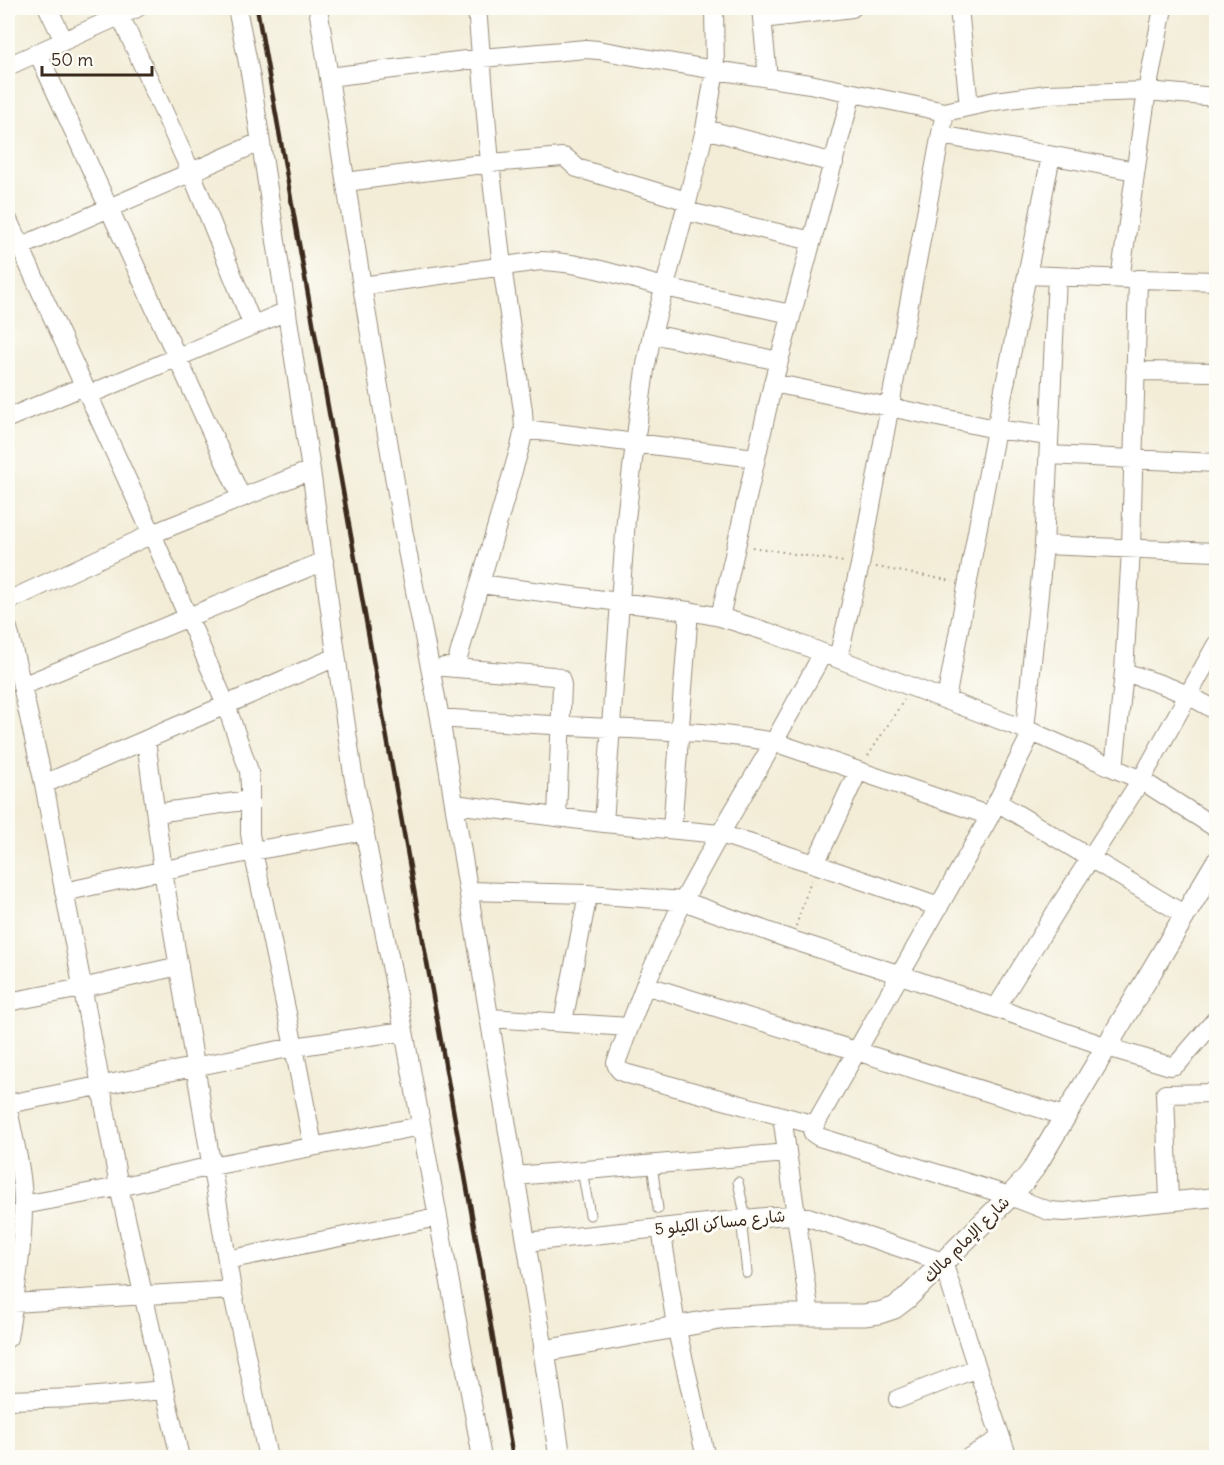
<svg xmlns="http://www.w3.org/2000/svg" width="1224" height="1465" viewBox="0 0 1224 1465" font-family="Delius,'Playpen Sans Arabic',sans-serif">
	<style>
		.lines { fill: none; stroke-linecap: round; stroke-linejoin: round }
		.service-casing { stroke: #978c7b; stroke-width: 11 }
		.minor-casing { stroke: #978c7b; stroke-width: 20 }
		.tertiary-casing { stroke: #978c7b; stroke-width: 23 }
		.path { stroke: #978c7b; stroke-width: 2; stroke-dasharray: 1.5 4.5; stroke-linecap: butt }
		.service { stroke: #fff; stroke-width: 9 }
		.minor { stroke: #fff; stroke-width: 18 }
		.tertiary { stroke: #fff; stroke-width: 21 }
		.rail { stroke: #3b2a1e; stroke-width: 4.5 }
		.labels { text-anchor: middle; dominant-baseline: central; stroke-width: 6; stroke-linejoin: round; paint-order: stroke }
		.street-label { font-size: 16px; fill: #3b2a1e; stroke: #fdfcf7 }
	</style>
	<rect width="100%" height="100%" fill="#fdfcf7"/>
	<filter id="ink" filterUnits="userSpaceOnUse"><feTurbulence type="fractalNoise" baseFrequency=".0167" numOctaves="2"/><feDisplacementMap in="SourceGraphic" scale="12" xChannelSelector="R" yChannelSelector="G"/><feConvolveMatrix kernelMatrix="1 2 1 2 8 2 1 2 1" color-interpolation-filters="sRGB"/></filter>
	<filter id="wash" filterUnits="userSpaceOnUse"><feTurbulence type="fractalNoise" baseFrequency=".008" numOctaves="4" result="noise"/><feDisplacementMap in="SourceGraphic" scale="24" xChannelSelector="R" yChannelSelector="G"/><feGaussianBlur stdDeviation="1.35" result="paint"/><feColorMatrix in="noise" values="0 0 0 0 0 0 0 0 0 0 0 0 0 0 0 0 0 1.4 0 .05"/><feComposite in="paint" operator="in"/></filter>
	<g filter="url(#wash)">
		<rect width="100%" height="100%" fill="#f3edd8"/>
	</g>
	<g filter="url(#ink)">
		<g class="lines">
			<defs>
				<path id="service" d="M652,1164L658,1209
					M582,1170L590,1215
					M738,1182L746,1219
					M741,1219L747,1273"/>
				<path id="minor" d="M48,8L64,41
					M237,8L251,78L311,470L344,712L353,774L404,1031L482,1458
					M318,8L362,286L404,535L440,718L544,1351
					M761,8L768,78
					M959,8L969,106
					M120,15L191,172L253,326
					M762,19L852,8
					M38,53L241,497
					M8,66L137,8
					M329,77L482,58L586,49L598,50L715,70L810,84L945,112L995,101L1047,94L1147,91L1216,97
					M705,129L834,163
					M941,135L1135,171
					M346,182L490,163L563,157L566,158L577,168L687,201
					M685,211L812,241
					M8,220L152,534L226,705L249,771L250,786V834L253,851L294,1047L313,1146
					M20,247L260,142
					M1027,275L1130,279
					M1120,279L1147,91L1163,8
					M362,286L540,261C581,262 622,276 661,286C704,296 748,305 791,314
					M652,334L779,361
					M1135,371L1216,372
					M773,383L996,429L1049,436
					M88,395L287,311
					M8,418L84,386
					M524,429L755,458
					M1049,455L1216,463
					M1044,545L1216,552
					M480,584L689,611L720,617L768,632L946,700L1032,732L1141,780L1216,828
					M8,601L152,534L311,470
					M720,617L773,383L852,93
					M8,628L22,686L44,784L101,1086L119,1187L180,1458
					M838,658L860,565L945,112
					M444,667L553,676L560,678L562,685L557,817
					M455,668L520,447L524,429L523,411L502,266L490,163L477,8
					M1124,672C1156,682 1187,692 1216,711
					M22,686L324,561
					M946,700L996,429L1051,156
					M440,718C497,722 553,725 610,728C665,731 719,732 774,742L990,816
					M1025,729L1044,545L1057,277
					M1032,732L990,816L812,1130L813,1133L819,1137L1010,1196L1049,1211L1064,1212L1216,1197
					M146,740L163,871L232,1290L268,1458
					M1114,768L1124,672L1131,549L1138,279L1216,281
					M44,784L336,657
					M997,802L1185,915
					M454,804L604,823L720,834L815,864L939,907
					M156,813L250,800
					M604,823L626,519L635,443L645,370L652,334L685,211L705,129L715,70L714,8
					M672,829L689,611
					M815,864L858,771
					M469,891L588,894L683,901L792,940L901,975L1107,1047L1170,1066L1175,1065L1180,1061L1216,1019
					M64,892L253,851L365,831
					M645,985L1064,1116
					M8,1002L82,988L179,966
					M996,1008L1060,905L1141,780L1216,645
					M490,1018L629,1027
					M563,1022L588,894
					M8,1104L294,1047L404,1031
					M8,1109C14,1140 23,1173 23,1205C23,1249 15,1294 8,1338
					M782,1116L810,1315
					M815,1125L628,1074C621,1072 618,1070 616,1063L645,985L683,901L720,834L774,742L823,653
					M515,1176L787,1153
					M1169,1201L1165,1094L1216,1093
					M23,1205L119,1187L212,1166L421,1126
					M661,1228L676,1326L706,1458
					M526,1242L775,1216L796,1215L808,1217L943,1262L977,1368L1008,1458
					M227,1260L438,1217
					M13,1303L232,1290
					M898,1399L977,1368
					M8,1400L76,1398L164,1390
					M968,1458L1001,1438"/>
				<path id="tertiary" d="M560,1458L544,1351L725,1318L774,1315H864L879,1313L894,1308L906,1299L1010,1196L1024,1181L1035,1167L1216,863"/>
			</defs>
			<use href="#service" class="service-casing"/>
			<use href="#minor" class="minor-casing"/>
			<use href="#tertiary" class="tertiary-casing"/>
			<path class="path" d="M752,547L844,562
				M876,567L953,581
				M868,756L904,700
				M796,926L811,880"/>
			<use href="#service" class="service"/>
			<use href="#minor" class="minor"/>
			<use href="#tertiary" class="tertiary"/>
			<path class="rail" d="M257,8L479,1255L513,1458"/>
		</g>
	</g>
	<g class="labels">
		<g class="street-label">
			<text transform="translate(720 1222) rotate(-6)">شارع مساكن الكيلو 5</text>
			<text transform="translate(966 1239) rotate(-45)">شارع الإمام مالك</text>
		</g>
	</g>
	<rect width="1224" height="1465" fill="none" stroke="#fdfcf7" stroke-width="30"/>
	<path d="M42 66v9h110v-9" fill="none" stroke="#3b2a1e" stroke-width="3"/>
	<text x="51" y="66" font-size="18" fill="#3b2a1e" stroke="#fdfcf7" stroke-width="4.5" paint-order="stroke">50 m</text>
</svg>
